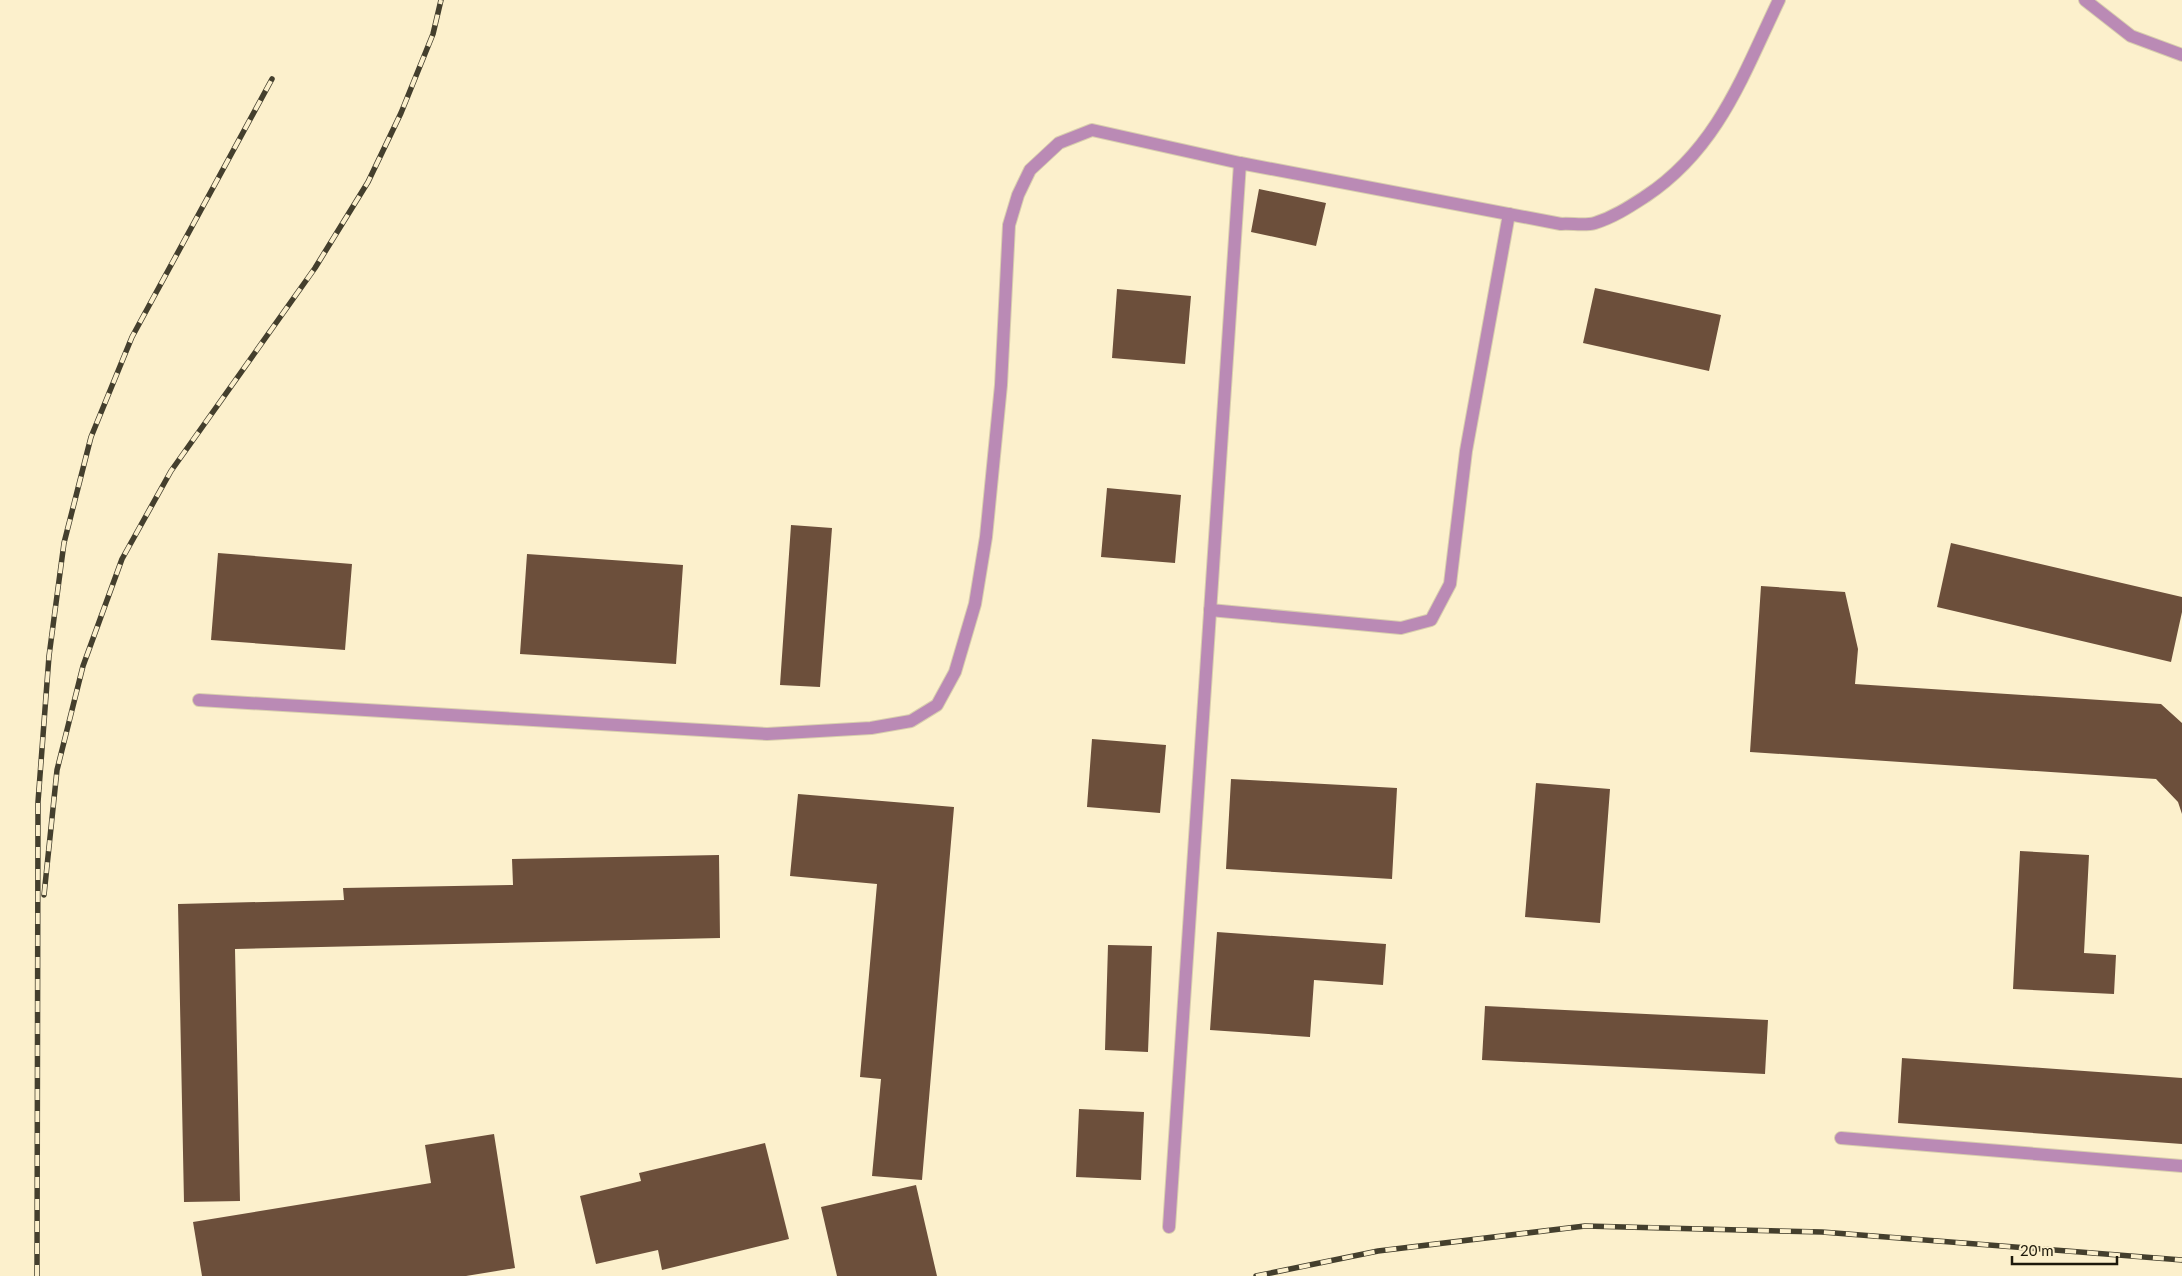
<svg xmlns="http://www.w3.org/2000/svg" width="2182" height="1276" viewBox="0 0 2182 1276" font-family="Lato,sans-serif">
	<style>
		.building { fill: #6c4f3b }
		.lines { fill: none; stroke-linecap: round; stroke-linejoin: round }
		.lane-casing { stroke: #d8cead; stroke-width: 14 }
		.street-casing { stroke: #d8cead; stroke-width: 14 }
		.lane { stroke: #ba8ab5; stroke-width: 12 }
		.street { stroke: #ba8ab5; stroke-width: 12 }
		.rail-casing { stroke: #443f2d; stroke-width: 5.5 }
		.rail { stroke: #fcf0cc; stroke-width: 4; stroke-dasharray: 11; stroke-linecap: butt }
	</style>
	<rect width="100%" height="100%" fill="#fcf0cc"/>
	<path class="building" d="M1259,189L1326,203L1316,246L1251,232Z
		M1595,288L1721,315L1709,371L1583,343Z
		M1117,289L1191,296L1185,364L1112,358Z
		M1107,488L1181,495L1175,563L1101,557Z
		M791,525L832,528L820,687L780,685Z
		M1951,543L2182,597V612L2171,662L1937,607Z
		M218,553L352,564L345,650L211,640Z
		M527,554L683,565L676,664L520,654Z
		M1761,586L1845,592L1858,649L1855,684L2161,704L2182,723V814L2178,802L2156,779L1750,752Z
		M1092,739L1166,745L1160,813L1087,807Z
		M1231,779L1397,788L1392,879L1226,869Z
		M1536,783L1610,789L1600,923L1525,917Z
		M798,794L954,807L922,1180L872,1176L881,1079L860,1077L877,884L790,876Z
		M2020,851L2089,855L2084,953L2116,955L2114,994L2013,989Z
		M719,855L720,938L235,949L240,1201L184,1202L178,904L344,900L343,888L513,885L512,859Z
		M1217,932L1386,944L1383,985L1314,980L1310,1037L1210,1030Z
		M1108,945L1152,946L1148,1052L1105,1050Z
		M1485,1006L1768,1020L1765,1074L1482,1060Z
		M1902,1058L2182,1078V1144L1898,1123Z
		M1079,1109L1144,1112L1141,1180L1076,1177Z
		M494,1134L515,1268L466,1276H202L193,1222L431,1183L425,1145Z
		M765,1143L789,1239L662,1270L658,1250L596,1264L580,1196L641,1181L639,1173Z
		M916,1185L937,1276H837L821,1207Z"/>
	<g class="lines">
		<defs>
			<path id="lane" d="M2085,0L2131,36L2182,55
				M1210,610L1401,628L1431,620L1450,584L1466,451L1509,214
				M199,700L767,734L871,728L911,721L937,705L955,672L975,604L986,537L1001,385L1009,225L1018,195L1030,170L1059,143L1092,130L1240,163
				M1841,1138L2182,1166"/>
			<path id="street" d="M1169,1227L1240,163L1561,224C1571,223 1585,226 1595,223C1614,217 1629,207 1646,196C1718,148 1743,75 1779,0"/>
		</defs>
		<use href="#lane" class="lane-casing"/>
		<use href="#street" class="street-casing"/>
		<use href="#lane" class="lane"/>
		<use href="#street" class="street"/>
		<defs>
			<path id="rail" d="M44,895L57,770L83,666L122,559L171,471L315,268L368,182L401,113L433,34L441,0
				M37,1276L38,802L49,656L64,543L91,437L132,337L272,79
				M1256,1276L1378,1251L1585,1226L1822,1232L2182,1260"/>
		</defs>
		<use href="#rail" class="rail-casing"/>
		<use href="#rail" class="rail"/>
	</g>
	<path d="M2012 1256v8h105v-8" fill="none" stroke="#1d190b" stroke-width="2.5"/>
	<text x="2020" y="1256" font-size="15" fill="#1d190b" stroke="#fcf0cc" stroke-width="4" paint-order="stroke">20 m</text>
</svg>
